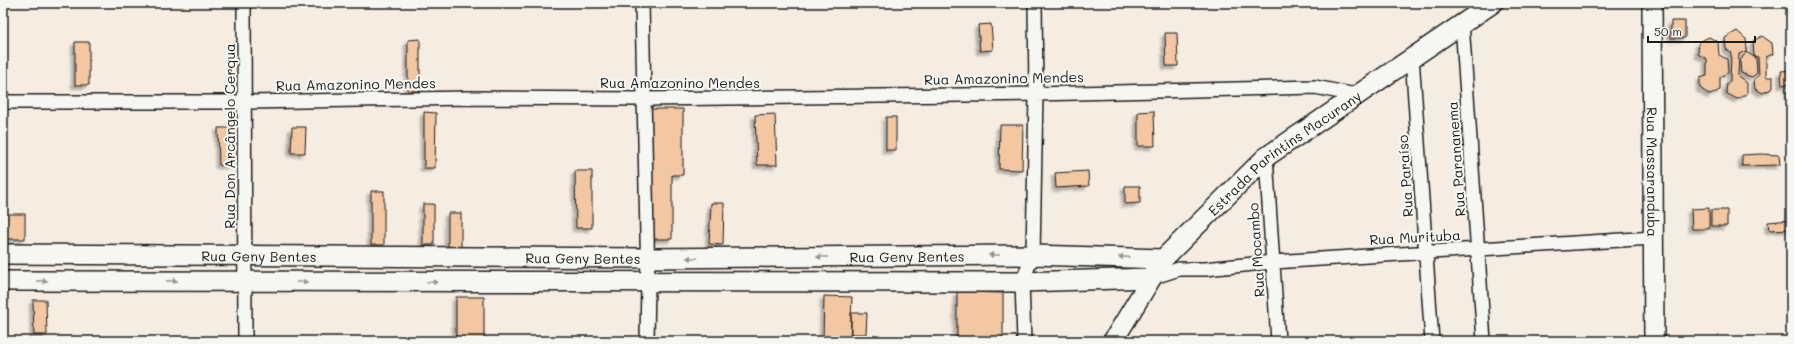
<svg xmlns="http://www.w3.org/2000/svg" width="1794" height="344" viewBox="0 0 1794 344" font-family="Mali,sans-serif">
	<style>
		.building { fill: #f3c7a2; stroke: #1c1c1c; filter: url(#shadow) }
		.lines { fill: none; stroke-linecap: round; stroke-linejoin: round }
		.street-casing { stroke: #1c1c1c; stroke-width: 16 }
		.secondary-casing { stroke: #1c1c1c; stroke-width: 22 }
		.street { stroke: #f6f6f2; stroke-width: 13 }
		.secondary { stroke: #f6f6f2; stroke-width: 19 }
		.oneway { fill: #949492 }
		.labels { text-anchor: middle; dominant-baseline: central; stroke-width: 4; stroke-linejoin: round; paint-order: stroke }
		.street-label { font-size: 14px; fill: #1c1c1c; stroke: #f6f6f2 }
	</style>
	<defs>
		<filter id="shadow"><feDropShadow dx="-3.5" dy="3.5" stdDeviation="1" flood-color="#0004"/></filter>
	</defs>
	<rect width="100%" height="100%" fill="#f5ede2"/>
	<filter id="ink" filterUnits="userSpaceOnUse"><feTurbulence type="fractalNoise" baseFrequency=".025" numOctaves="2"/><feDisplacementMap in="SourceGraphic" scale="8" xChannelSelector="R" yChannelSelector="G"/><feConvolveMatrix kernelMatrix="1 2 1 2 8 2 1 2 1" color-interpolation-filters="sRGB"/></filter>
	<g filter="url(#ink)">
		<path class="building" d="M1671,21H1685V38H1671Z
			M991,24L993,50L980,51L978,25Z
			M1737,31L1746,39L1747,50L1739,54L1738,76L1747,83V94L1737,99L1726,93L1727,83L1730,81L1731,53L1726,49L1725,38Z
			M1165,33H1177L1178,66H1166Z
			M1762,36L1772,43L1773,54L1766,57V77H1773V88L1763,93L1755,89L1754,79L1759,76L1758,57L1754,56L1753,41Z
			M1709,37L1718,42L1719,55L1727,59L1728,73L1720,77V90L1710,95L1700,88V78L1707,76V59L1698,54L1699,42Z
			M420,39V91H408V40Z
			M75,42H89V85H75Z
			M1746,52L1756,58L1757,73L1752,77L1741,73L1740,61Z
			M1791,70V96H1789L1788,84L1782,85L1781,71Z
			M651,109H683V175H672V239H652Z
			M1154,111L1155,146H1138V112Z
			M424,112L436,113L435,168H424Z
			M775,114L777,165H757L755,115Z
			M886,117H896V150H886Z
			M1000,125H1023L1022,170L999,169Z
			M292,127H306L305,153H291Z
			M218,128H231L232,165H219Z
			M1761,154L1779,155L1780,165L1742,166V155Z
			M575,171H592V228H576Z
			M1088,171L1089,186L1056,188L1055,173Z
			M1125,186H1140V203L1125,204Z
			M371,191H384V245H371Z
			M711,203H724L723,245L709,244Z
			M423,204H434V245H423Z
			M1709,208V229H1692L1691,209Z
			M1711,210H1727V226H1711Z
			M448,213H461V247H448Z
			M3,214H25V239H3Z
			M1791,220V229L1769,230L1768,222Z
			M957,292L1003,293V341H957Z
			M824,296L852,297L850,341H823Z
			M456,297H484V341H456Z
			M33,300H46L47,335H34Z
			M851,313H867L866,334H851Z"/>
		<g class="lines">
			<defs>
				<path id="street" d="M244,3L245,341
					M642,3L648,281L647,341
					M1462,23L1484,341
					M1412,57L1432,341
					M3,102H245L467,98L643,99L1036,94L1315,87L1356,95
					M1266,157L1278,341
					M1151,278L1179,269H1205L1273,262L1653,238
					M1024,341L1022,282L1033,255L1036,94L1035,3"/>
				<g id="secondary">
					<path id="s1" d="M1652,3L1654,341"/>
					<path id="s2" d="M3,254L646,258L1033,255L1163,259"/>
					<path d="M3,281L1022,282L1151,278"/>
					<path id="s3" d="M1113,341L1163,259L1266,157L1493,3"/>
				</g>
			</defs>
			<use href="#street" class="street-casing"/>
			<use href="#secondary" class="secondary-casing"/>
			<use href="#street" class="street"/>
			<use href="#secondary" class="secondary"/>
		</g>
		<defs><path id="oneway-solid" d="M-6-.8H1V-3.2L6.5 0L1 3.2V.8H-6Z"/></defs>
		<g class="oneway">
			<use href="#oneway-solid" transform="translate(994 255) rotate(180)"/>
			<use href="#oneway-solid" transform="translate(822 257) rotate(180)"/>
			<use href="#oneway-solid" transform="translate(1124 257) rotate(-178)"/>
			<use href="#oneway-solid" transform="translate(692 258) rotate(180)"/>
			<use href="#oneway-solid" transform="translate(42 281)"/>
			<use href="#oneway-solid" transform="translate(172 281)"/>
			<use href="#oneway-solid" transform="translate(302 282)"/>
			<use href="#oneway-solid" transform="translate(432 282)"/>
		</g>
	</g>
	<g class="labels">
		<g class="street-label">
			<text transform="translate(1004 78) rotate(-1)">Rua Amazonino Mendes</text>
			<text x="680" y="82">Rua Amazonino Mendes</text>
			<text transform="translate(356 84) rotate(-1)">Rua Amazonino Mendes</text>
			<text transform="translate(229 136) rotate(-90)">Rua Don Arcângelo Cerqua</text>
			<text stroke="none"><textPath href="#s3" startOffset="258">Estrada Parintins Macurany</textPath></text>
			<text transform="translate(1456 159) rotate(-94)">Rua Parananema</text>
			<text stroke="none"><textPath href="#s1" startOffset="169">Rua Massaranduba</textPath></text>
			<text transform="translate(1405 176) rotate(-94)">Rua Paraíso</text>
			<text transform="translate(1415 237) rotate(-3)">Rua Murituba</text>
			<text transform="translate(1256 250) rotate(-94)">Rua Mocambo</text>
			<text stroke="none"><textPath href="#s2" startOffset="256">Rua Geny Bentes</textPath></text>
			<text stroke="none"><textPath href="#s2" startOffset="904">Rua Geny Bentes</textPath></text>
			<text stroke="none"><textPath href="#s2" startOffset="580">Rua Geny Bentes</textPath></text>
		</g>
	</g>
	<rect width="1794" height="344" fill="none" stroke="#f6f6f2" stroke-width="16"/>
	<rect x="8" y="8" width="1778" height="328" fill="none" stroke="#1c1c1c" stroke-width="1.5" filter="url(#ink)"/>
	<path d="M1648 36v6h107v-6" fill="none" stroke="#1c1c1c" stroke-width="2"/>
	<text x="1654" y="36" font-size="12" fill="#1c1c1c" stroke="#f6f6f2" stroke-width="3" paint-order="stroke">50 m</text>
</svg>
